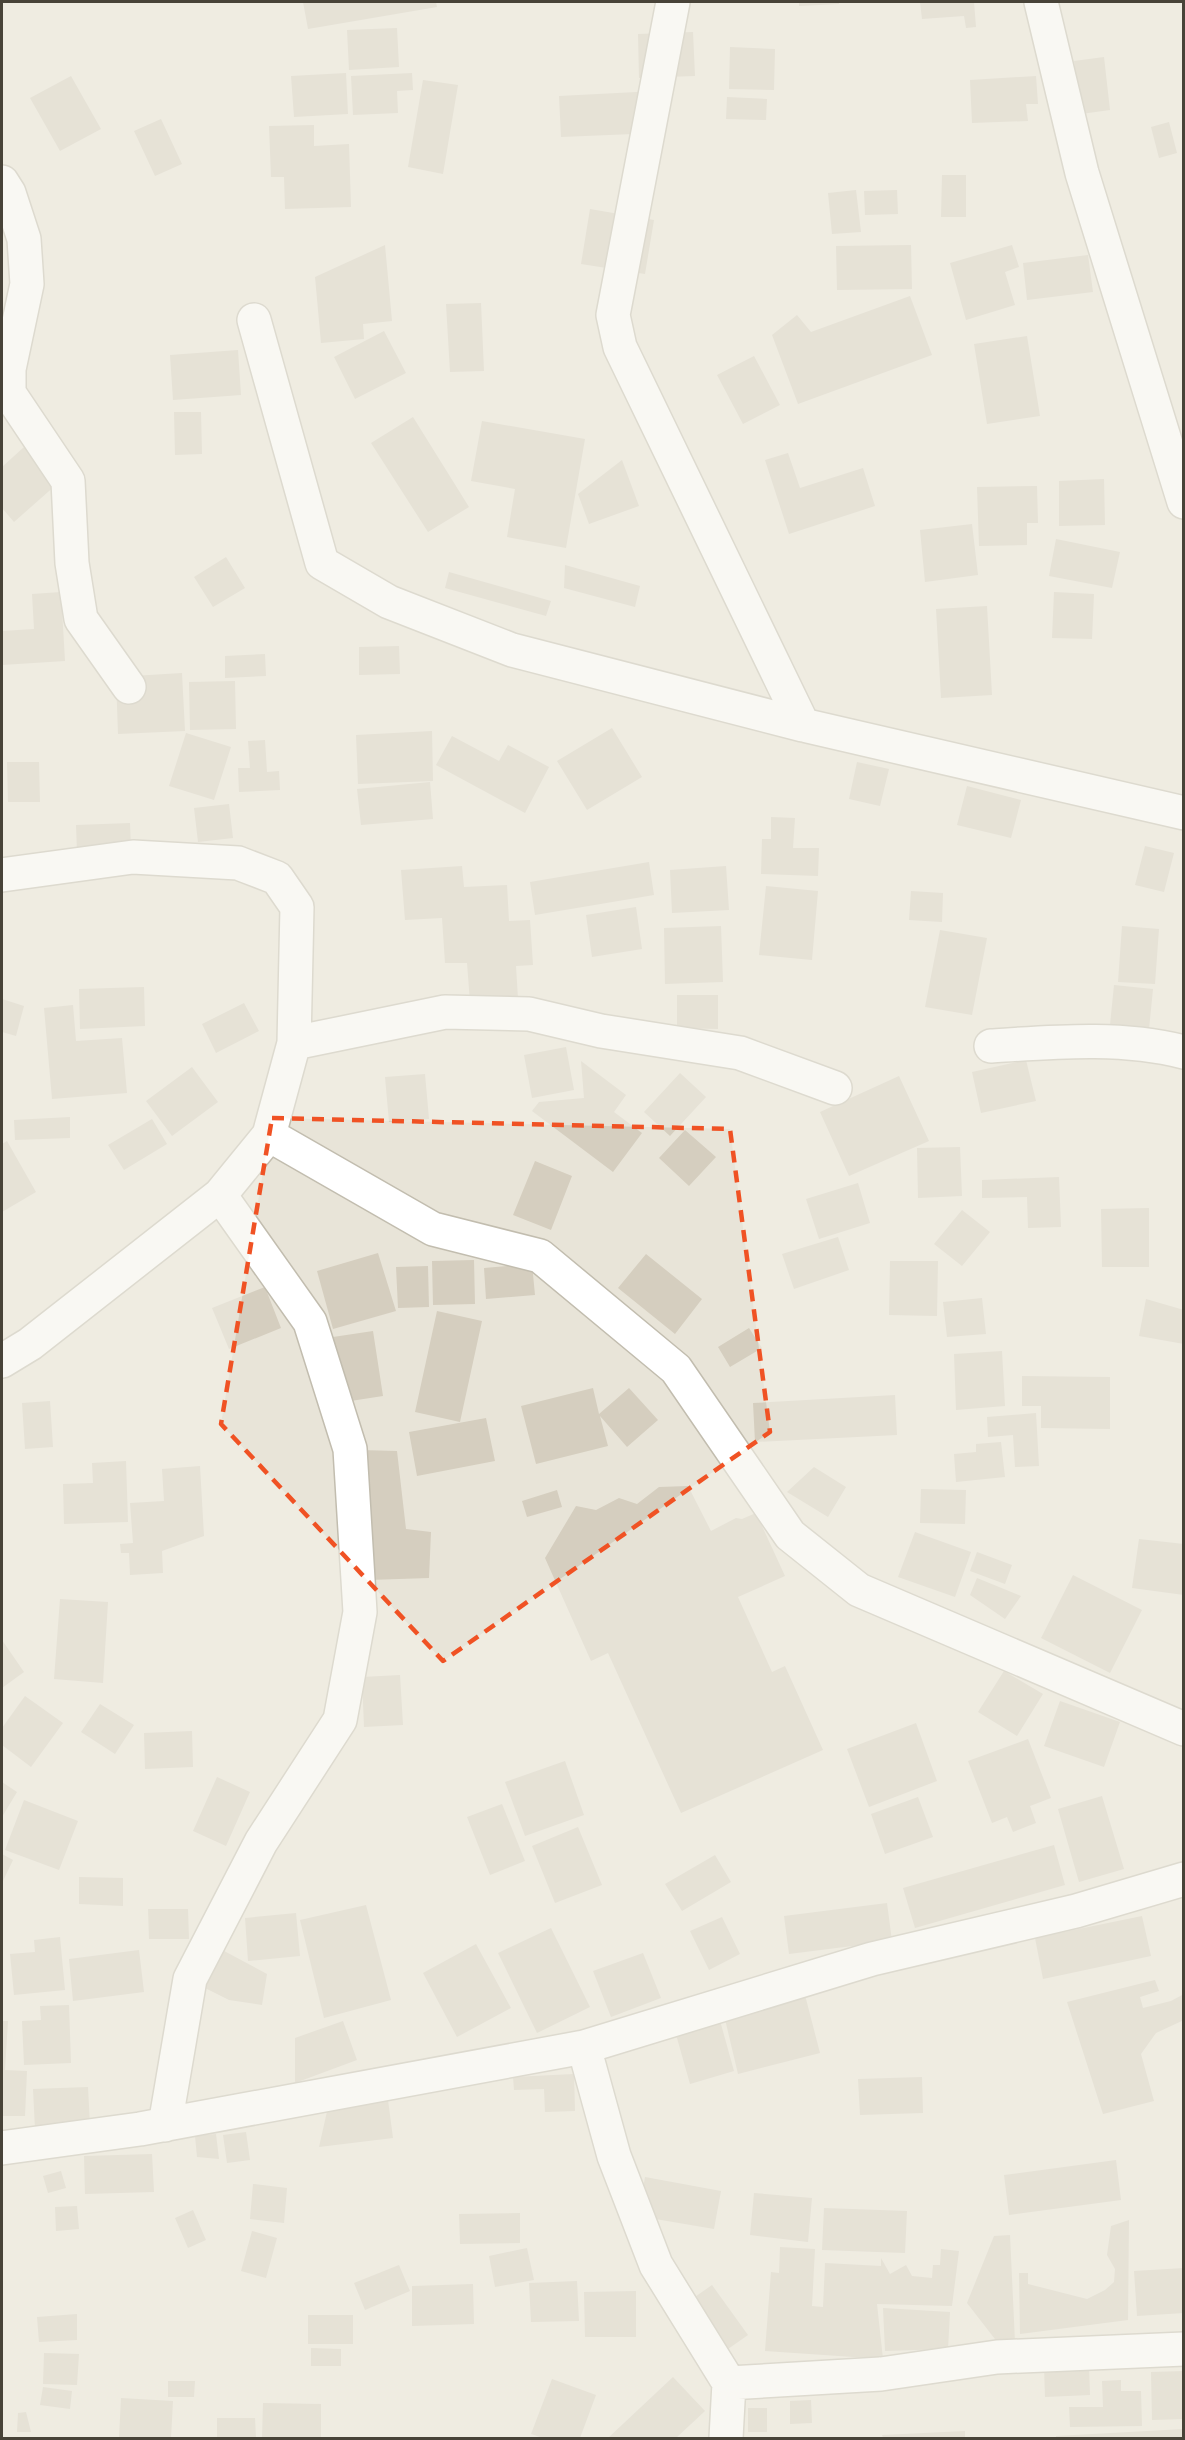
<svg xmlns="http://www.w3.org/2000/svg" width="1185" height="2440" viewBox="0 0 1185 2440" font-family="Poppins,sans-serif">
	<style>
		.residential { fill: #e8e4d8 }
		.building { fill: #d5cebf }
		.lines { fill: none; stroke-linecap: round; stroke-linejoin: round }
		.minor-casing { stroke: #c2bdaf; stroke-width: 36 }
		.minor { stroke: #fff; stroke-width: 33 }
		.marked { fill: none; stroke: #f05224; stroke-width: 4.5; stroke-dasharray: 12 8; stroke-linejoin: round }
	</style>
	<rect width="100%" height="100%" fill="#f4f2ea"/>
	<path class="residential" d="M2,2H1183V2436L1174,2438H2Z"/>
	<path class="building" d="M303,2H436L437,7L308,29Z
		M799,2H839V4L799,6Z
		M920,2H974L976,27L966,28L964,16L922,19Z
		M397,28L399,67L349,70L347,30Z
		M693,32L695,76L639,78L638,34Z
		M730,47L775,49L774,90L729,89Z
		M1104,57L1110,110L1081,114L1074,61Z
		M346,73L348,114L294,117L291,76Z
		M412,73L413,90L397,91L398,113L353,115L351,76Z
		M71,76L101,129L60,151L30,98Z
		M1036,76L1038,104H1026L1028,121L972,123L970,80Z
		M423,80L458,85L443,174L408,167Z
		M656,91L657,133L561,137L559,96Z
		M727,97L767,99L766,120L726,119Z
		M161,119L182,164L155,176L134,131Z
		M1169,122L1177,153L1159,158L1151,127Z
		M314,125V146L349,144L351,207L285,209L284,177H271L269,126Z
		M942,175H966V217H941Z
		M856,190L861,232L832,234L828,193Z
		M897,190L898,214L865,215L864,191Z
		M590,209L654,220L645,274L581,264Z
		M385,245L392,321L363,324L364,339L321,343L315,277Z
		M911,245L912,289L837,290L836,246Z
		M1012,245L1019,267L1005,272L1015,305L966,320L950,263Z
		M1088,255L1093,292L1027,300L1023,263Z
		M910,296L932,355L798,404L772,335L797,315L811,332Z
		M481,303L484,371L450,372L446,304Z
		M384,331L406,373L355,399L334,357Z
		M1027,336L1040,416L987,424L974,344Z
		M238,350L241,395L173,400L170,355Z
		M754,356L780,405L743,424L717,375Z
		M174,412H201L202,454L175,455Z
		M413,417L469,507L428,532L371,443Z
		M482,421L585,439L566,548L507,537L515,489L471,481Z
		M24,447L57,484L14,522L2,508V467Z
		M788,453L800,488L863,468L875,506L789,534L765,460Z
		M622,460L639,506L589,524L578,494Z
		M1104,479L1105,525L1059,526V481Z
		M1037,486L1038,523H1027V545L979,546L977,487Z
		M972,524L978,575L925,582L920,530Z
		M1056,539L1120,552L1112,588L1049,576Z
		M226,557L245,588L213,607L194,577Z
		M565,565L640,586L635,607L564,588Z
		M449,572L551,601L546,616L445,588Z
		M61,592L65,661L2,665V631L34,629L32,594Z
		M1054,592L1094,594L1092,639L1052,638Z
		M987,606L992,695L941,698L936,609Z
		M399,646L400,674L359,675V647Z
		M265,654L266,676L225,678V656Z
		M182,673L185,731L118,734L116,677Z
		M235,681L236,729L190,730L189,682Z
		M612,728L642,777L587,810L557,761Z
		M432,731L433,781L358,784L356,735Z
		M186,733L231,747L214,800L169,786Z
		M452,736L499,761L508,745L549,767L525,813L436,765Z
		M265,740L267,772L279,771L280,790L239,792L238,768H250L248,741Z
		M7,762H39L40,802H8Z
		M857,762L889,769L880,806L849,799Z
		M430,782L433,819L361,825L357,789Z
		M967,786L1021,800L1011,838L957,825Z
		M229,804L233,838L198,842L194,808Z
		M771,817L795,818L793,848H819L818,876L761,874L762,839H771Z
		M130,823L131,850L77,852L76,825Z
		M1145,846L1174,853L1164,892L1135,885Z
		M649,862L654,895L535,915L530,882Z
		M462,866L464,887L507,885L509,921L530,920L533,965L516,966L518,999L470,1002L467,963H445L442,918L405,920L401,870Z
		M726,866L729,910L672,913L670,870Z
		M766,886L818,891L812,960L759,955Z
		M911,891L943,893L942,922L909,920Z
		M636,907L642,949L592,957L586,915Z
		M721,926L723,982L665,984L664,928Z
		M1122,926L1159,929L1155,984L1118,982Z
		M940,930L987,938L972,1015L925,1007Z
		M1114,985L1153,989L1149,1029L1110,1025Z
		M144,987L145,1026L80,1029L79,989Z
		M677,995H718V1029L677,1028Z
		M2,999L24,1006L16,1036L2,1032Z
		M244,1003L259,1031L216,1053L202,1024Z
		M73,1005L76,1041L122,1038L127,1093L52,1099L44,1008Z
		M566,1047L574,1090L532,1098L524,1055Z
		M1026,1060L1036,1101L981,1113L972,1072Z
		M581,1061L626,1095L614,1112L642,1133L613,1172L532,1111L539,1102L584,1098Z
		M192,1067L218,1102L172,1136L146,1101Z
		M680,1073L706,1097L670,1136L644,1112Z
		M425,1074L429,1119L389,1122L385,1077Z
		M899,1076L929,1141L849,1176L820,1112Z
		M70,1117V1138L15,1140L14,1120Z
		M152,1119L167,1144L124,1170L108,1145Z
		M685,1130L716,1157L689,1186L659,1158Z
		M7,1141L36,1192L2,1212V1144Z
		M960,1147L962,1196L918,1198L917,1148Z
		M535,1161L572,1176L551,1230L513,1215Z
		M1059,1177L1061,1227L1028,1228L1027,1197L982,1198V1180Z
		M858,1183L870,1223L819,1239L806,1199Z
		M1149,1208V1267H1102L1101,1209Z
		M962,1210L990,1232L962,1266L934,1244Z
		M838,1237L849,1270L794,1289L782,1254Z
		M378,1253L396,1311L333,1329L317,1271Z
		M646,1254L702,1299L675,1334L618,1288Z
		M474,1260L475,1304L433,1305L432,1261Z
		M890,1261H938L937,1316L889,1315Z
		M532,1264L535,1295L486,1299L484,1268Z
		M428,1266L429,1307L398,1308L396,1267Z
		M265,1287L281,1328L229,1349L212,1308Z
		M982,1298L986,1334L947,1337L943,1302Z
		M1146,1299L1184,1310V1344L1139,1336Z
		M437,1311L482,1321L460,1422L415,1412Z
		M749,1328L762,1348L730,1367L718,1347Z
		M373,1331L383,1396L344,1402L333,1337Z
		M1002,1351L1005,1406L956,1410L954,1354Z
		M1022,1376L1110,1377V1429L1041,1428V1406H1022Z
		M593,1388L599,1414L629,1388L658,1420L627,1447L600,1416L608,1446L536,1464L521,1406Z
		M895,1395L897,1435L755,1442L753,1403Z
		M50,1401L53,1447L25,1449L22,1403Z
		M1036,1413L1039,1466L1015,1467L1013,1435L988,1437L987,1417Z
		M486,1418L495,1461L417,1476L409,1432Z
		M1001,1442L1005,1477L956,1482L954,1454L976,1452V1444Z
		M360,1450L397,1451L406,1529L431,1532L429,1578L369,1580Z
		M126,1461L128,1522L64,1524L63,1484L93,1483L92,1463Z
		M200,1466L204,1536L162,1551L163,1573L130,1575L129,1553H121L120,1544L133,1543L130,1503L164,1501L162,1469Z
		M814,1467L846,1487L828,1517L787,1492Z
		M688,1486L711,1531L736,1518L742,1519L756,1513L785,1576L738,1597L772,1672L785,1666L823,1750L681,1813L608,1653L591,1661L545,1558L576,1506L596,1510L619,1498L637,1504L659,1487Z
		M921,1489L966,1490L965,1524L920,1523Z
		M557,1490L562,1507L527,1517L522,1501Z
		M915,1532L971,1552L955,1597L898,1577Z
		M1139,1539L1184,1544V1595L1132,1588Z
		M977,1552L1012,1565L1005,1584L970,1571Z
		M1073,1575L1142,1610L1110,1673L1041,1638Z
		M977,1578L1021,1596L1005,1619L970,1595Z
		M60,1599L108,1602L103,1683L54,1679Z
		M2,1640L24,1672L2,1688Z
		M1004,1671L1043,1694L1017,1736L978,1712Z
		M400,1675L403,1725L364,1727L362,1677Z
		M25,1696L63,1723L31,1767L2,1745V1728Z
		M1060,1701L1120,1722L1104,1767L1044,1746Z
		M100,1704L134,1725L115,1754L81,1732Z
		M916,1723L937,1781L869,1807L847,1749Z
		M192,1731L193,1767L145,1769L144,1733Z
		M1028,1739L1051,1798L1030,1806L1036,1823L1013,1832L1007,1817L992,1823L968,1761Z
		M565,1761L584,1815L525,1836L505,1782Z
		M217,1777L250,1792L226,1846L193,1831Z
		M2,1782L17,1792L2,1817Z
		M1102,1796L1124,1869L1079,1882L1058,1809Z
		M918,1797L933,1837L885,1854L871,1814Z
		M24,1800L78,1821L59,1870L5,1850Z
		M502,1804L525,1861L490,1875L467,1817Z
		M578,1827L602,1885L555,1903L532,1846Z
		M1054,1845L1065,1885L915,1928L903,1888Z
		M2,1854L13,1860L2,1883Z
		M715,1855L731,1882L682,1911L665,1884Z
		M79,1877L123,1878V1906L79,1904Z
		M887,1903L892,1941L789,1954L784,1916Z
		M366,1905L391,2000L324,2018L300,1920Z
		M148,1909H188L189,1939H149Z
		M296,1913L300,1956L248,1961L245,1918Z
		M1142,1916L1151,1956L1043,1979L1035,1938Z
		M722,1917L740,1954L709,1970L690,1931Z
		M551,1928L590,2007L537,2033L498,1953Z
		M60,1937L65,1990L14,1995L10,1954L35,1952L34,1940Z
		M211,1944L267,1974L262,2005L229,2000L191,1981Z
		M476,1944L511,2008L457,2037L423,1973Z
		M139,1950L144,1992L73,2001L69,1959Z
		M643,1953L661,1998L611,2017L593,1971Z
		M1155,1980L1159,1991L1140,1997L1143,2008L1171,2001L1184,1994V2020L1156,2033L1141,2054L1154,2101L1103,2114L1067,2002Z
		M805,1995L820,2053L738,2074L724,2015Z
		M69,2005L71,2063L24,2065L22,2021L41,2020L40,2006Z
		M719,2017L734,2071L690,2084L675,2031Z
		M2,2021H8L5,2070L27,2071L25,2116H2Z
		M343,2021L357,2060L295,2083V2038Z
		M574,2074L575,2111L545,2112L544,2089L514,2090L513,2077Z
		M922,2077L923,2113L860,2115L858,2079Z
		M88,2087L90,2126L35,2129L33,2089Z
		M388,2100L393,2138L319,2147L328,2107Z
		M246,2132L250,2160L227,2163L223,2135Z
		M216,2134L219,2159L197,2157L195,2136Z
		M152,2154L154,2192L85,2194L84,2156Z
		M1116,2160L1121,2200L1009,2215L1004,2175Z
		M61,2171L66,2188L48,2193L43,2176Z
		M645,2177L721,2191L714,2229L638,2216Z
		M253,2184L287,2188L284,2223L250,2219Z
		M754,2193L812,2198L808,2242L750,2235Z
		M77,2206L79,2229L56,2231L55,2207Z
		M824,2208L907,2211L905,2253L822,2250Z
		M193,2210L206,2240L188,2248L175,2218Z
		M520,2213V2243L460,2244L459,2214Z
		M1129,2220L1128,2320L1020,2334L1019,2273H1028V2284L1087,2299L1105,2290L1114,2282L1115,2269L1107,2255L1111,2226Z
		M252,2231L277,2238L266,2278L241,2271Z
		M1010,2235L1015,2342L998,2343L967,2303L994,2236Z
		M780,2247L815,2249L812,2306L823,2307L825,2263L881,2266V2258L890,2274L906,2265L912,2276L932,2278L933,2265H940L941,2249L959,2251L952,2306L877,2304L883,2359L765,2351L771,2272L779,2273Z
		M527,2248L534,2280L495,2287L489,2256Z
		M399,2265L410,2291L365,2310L354,2283Z
		M1184,2268V2313L1137,2316L1134,2271Z
		M577,2281L579,2321L531,2322L529,2283Z
		M473,2284L474,2324L412,2326V2286Z
		M712,2285L748,2335L728,2349L692,2299Z
		M636,2291V2337H585L584,2292Z
		M883,2308L950,2312L948,2349L885,2351Z
		M77,2314V2340L39,2342L37,2317Z
		M308,2315H353V2344H308Z
		M311,2348L341,2349V2366H311Z
		M44,2353L79,2354L77,2385L43,2384Z
		M1089,2366L1090,2395L1045,2397L1044,2367Z
		M1184,2371V2419L1152,2420L1151,2372Z
		M673,2377L705,2411L676,2438H608Z
		M552,2379L596,2395L580,2438H543L531,2434Z
		M1121,2380V2391H1141L1142,2426L1070,2427L1069,2407H1103L1102,2381Z
		M168,2381H195L194,2397H168Z
		M43,2387L72,2391L70,2409L40,2405Z
		M121,2398L173,2401L171,2438H119Z
		M811,2400L812,2423L790,2424V2401Z
		M263,2403L321,2404V2438H262Z
		M748,2408H767V2432H748Z
		M26,2412L31,2432H17L18,2413Z
		M217,2418H255L256,2438H217Z
		M1184,2429V2438H1056V2436Z
		M965,2431V2438H883L882,2435Z"/>
	<g class="lines">
		<defs>
			<path id="minor" d="M673,2L613,315L620,347L803,725
				M1041,2L1082,173L1184,502
				M2,182L9,193L24,239L27,284L9,369V393L68,481L72,563L81,619L129,687
				M254,320L322,563L389,602L512,650L803,725L1184,813
				M2,875L133,857L238,863L277,878L297,907L294,1043L269,1135L220,1195L30,1344L2,1361
				M294,1043L445,1012L529,1014L601,1031L740,1053L835,1088
				M991,1046C1054,1042 1122,1036 1184,1052
				M269,1135L433,1229L540,1256L676,1369L790,1535L859,1590L1184,1729
				M584,2047L614,2156L656,2265L729,2383L726,2438
				M165,2125L190,1979L261,1842L340,1720L360,1612L350,1449L310,1322L220,1195
				M2,2148L140,2129L584,2047L872,1959L1076,1911L1184,1879
				M729,2383L881,2374L997,2357L1184,2349"/>
		</defs>
		<use href="#minor" class="minor-casing"/>
		<use href="#minor" class="minor"/>
	</g>
	<path d="M0 0H1185V2440H0ZM272,1118L730,1129L770,1432L443,1661L221,1424Z" fill="#f4f2ea" fill-opacity=".55" fill-rule="evenodd"/>
	<path class="marked" d="M272,1118L730,1129L770,1432L443,1661L221,1424Z"/>
	<rect width="1185" height="2440" fill="none" stroke="#484338" stroke-width="6"/>
</svg>
